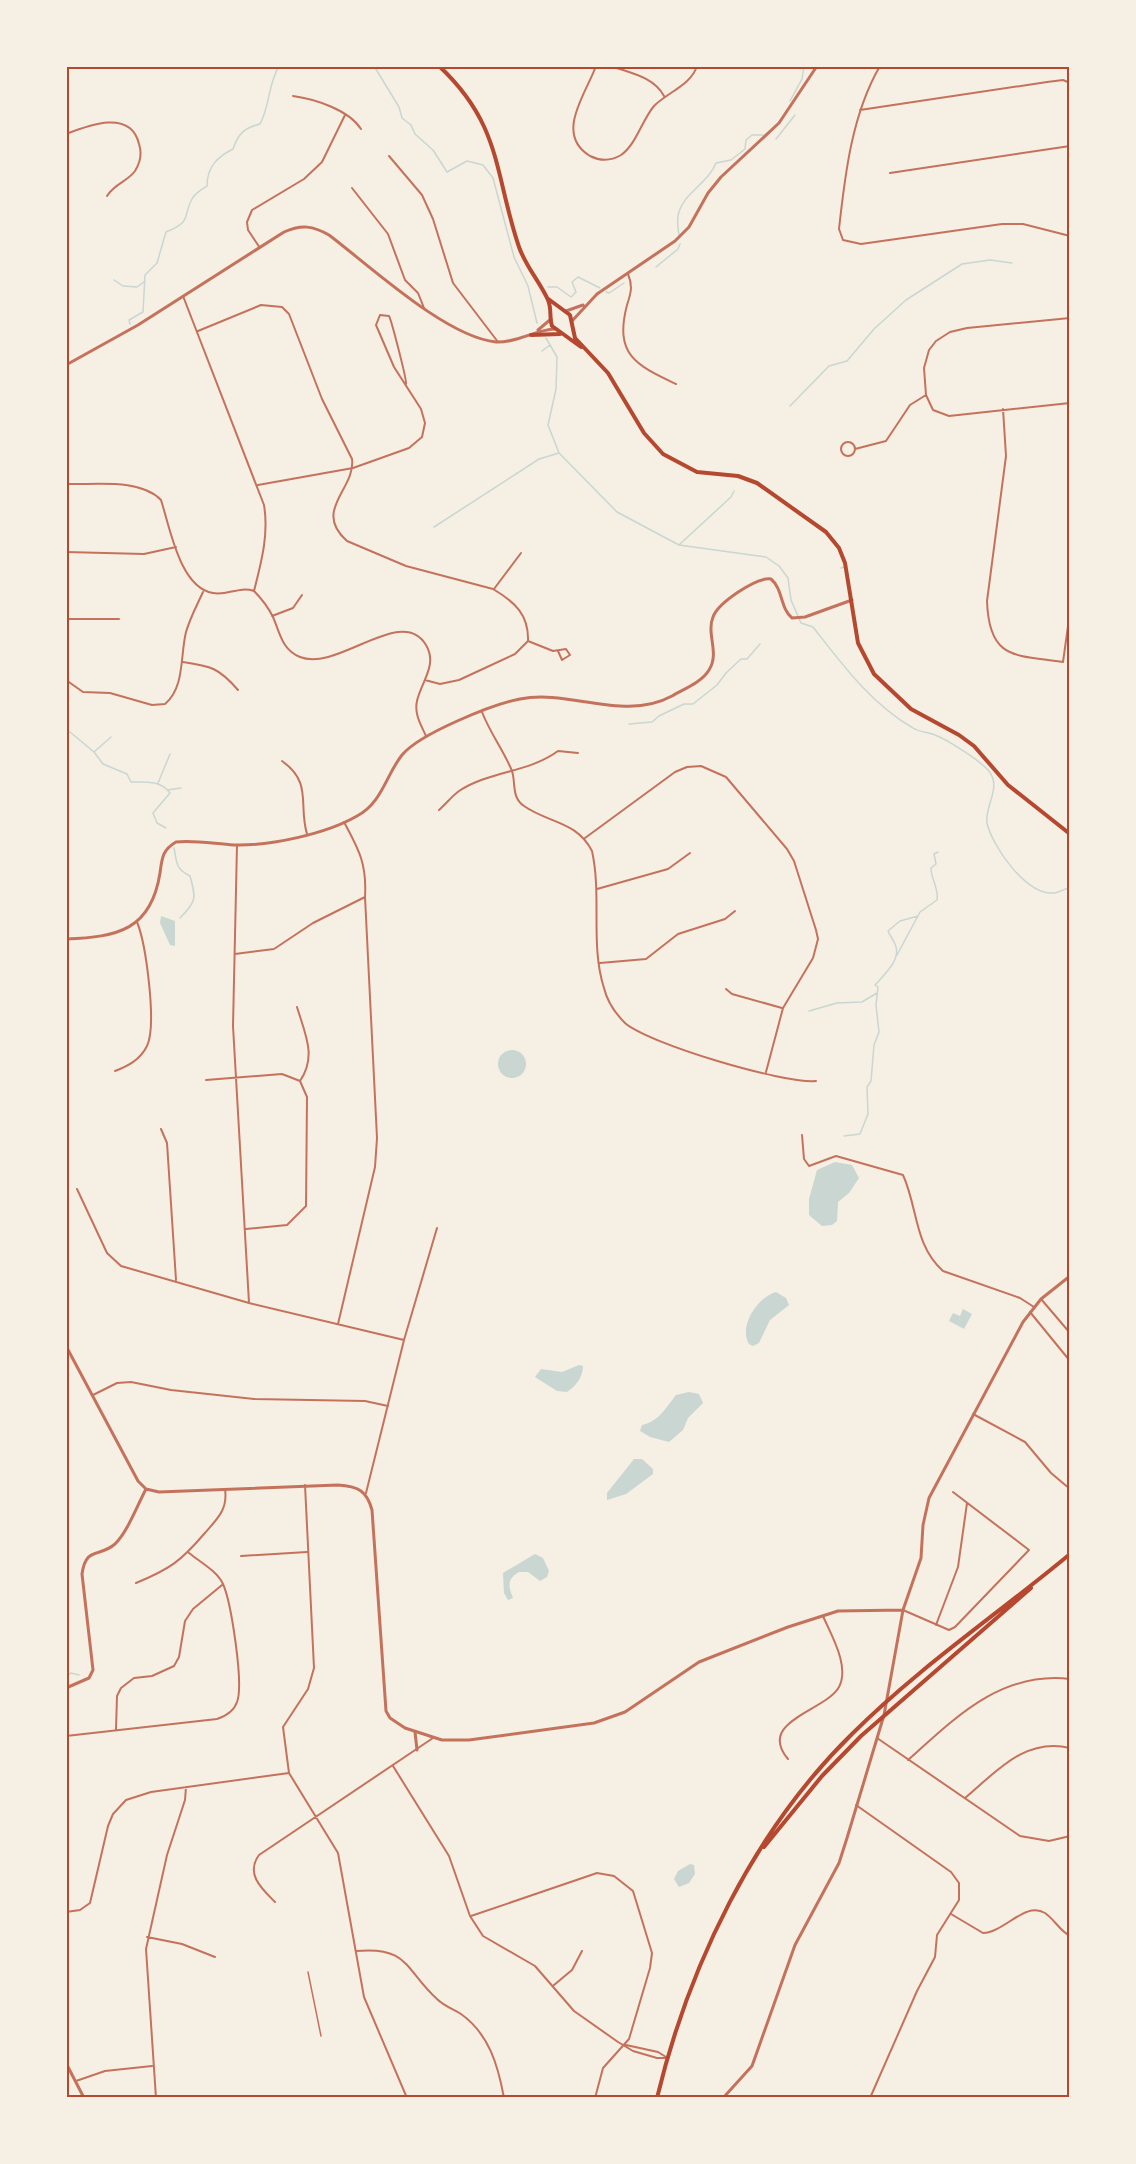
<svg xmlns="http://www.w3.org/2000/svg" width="1136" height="2164" viewBox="0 0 1136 2164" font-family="'Alegreya Sans',sans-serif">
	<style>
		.water { fill: #c9d6d2 }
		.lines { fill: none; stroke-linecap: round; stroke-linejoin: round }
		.stream { stroke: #c9d6d2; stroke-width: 1.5 }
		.service { stroke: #c5725c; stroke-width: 1.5 }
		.minor { stroke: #c5725c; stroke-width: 2 }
		.tertiary { stroke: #c5725c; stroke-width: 3 }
		.secondary { stroke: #b5482f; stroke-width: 4 }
		.primary { stroke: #b5482f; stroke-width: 4 }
		.neatline { fill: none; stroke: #b5482f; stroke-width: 2 }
	</style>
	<rect width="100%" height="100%" fill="#f6efe4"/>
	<path class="water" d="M161,916L175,921V946L170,945L160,923Z
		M498 1064a14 14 0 1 1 28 0a14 14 0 1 1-28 0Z
		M835,1162L852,1165L859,1178L849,1193L838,1202L837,1221L832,1225L822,1226L809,1215V1199L817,1170Z
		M776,1292L786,1298L789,1305L770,1320L759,1343L753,1346L749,1344C738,1326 758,1297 776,1292Z
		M963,1309L972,1314L964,1329L949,1321L953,1313L960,1316Z
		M579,1365L583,1366C583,1377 576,1386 567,1392L557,1391L535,1377L541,1369L562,1372Z
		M689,1392L699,1394L703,1403L688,1418L683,1430L669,1442L650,1437L640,1431L642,1425C659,1421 665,1409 676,1395Z
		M634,1459H642L653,1469V1474L626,1494L607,1500V1493Z
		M535,1554L543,1558L549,1571L547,1577L540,1581L528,1572H519C507,1579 508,1586 513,1598L508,1600L504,1593L503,1573Z
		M690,1864L694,1865L695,1874L689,1883L679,1887L674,1879L678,1871Z"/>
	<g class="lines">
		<path class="stream" d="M374,66L399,107L402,118L411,125L415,134L433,150L447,172L467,161L483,165L493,178L514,257L528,286L537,323
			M790,101L802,79L804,66
			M776,139L795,115
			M679,235C678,229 677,222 678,216C682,193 709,183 716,163L731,160L745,149L746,140L752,135H763
			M656,267L678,249L680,244
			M114,280L123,286L137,287L145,281
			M548,287H557L571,297L576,292L572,282L578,277L600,288
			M606,292L609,293L624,283
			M130,324L129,320L143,312L145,275L157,263L166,232C193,221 182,217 192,199C195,193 202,189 207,186C207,167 217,157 233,149C238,134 244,128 260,124C270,106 268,84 279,66
			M546,338L557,357L556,389L548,425L559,453L617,512L679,545L766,557L779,566L788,578L791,600L801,623L813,627C842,664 871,704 913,728C919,732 928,732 935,735C948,740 979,760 988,770C1003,787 984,806 987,823C992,846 1026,895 1053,893C1058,893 1065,889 1070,887
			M542,351L550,345
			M790,406L829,366L847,361L874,329L906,300L962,264L990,260L1012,263
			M434,527L539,459L559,453
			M680,544L731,497L734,491
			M841,568L844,567
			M629,724L652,722L659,716L684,704H693L717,685L726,673L741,659H747L760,644
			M66,732H70L94,752L111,737
			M94,752L103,764L127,774L131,782C146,782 160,780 170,793L153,813L157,823L166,828
			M158,783L170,754
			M167,790L181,788
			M174,848C177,862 175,869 190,876C196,898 197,901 180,918
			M897,955L920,912L937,900C939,888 931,880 931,868L936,864L934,854L938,852
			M809,1011L837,1003L862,1002L877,993
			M844,1136L860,1134L868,1114L867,1087L871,1081L874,1045L879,1032L876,1005L878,987L875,985C885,974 902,959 895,944C893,939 890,936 888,931L900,921L918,916
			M66,1676L71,1673L79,1675
			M66,2092L69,2098"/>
		<path class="service" d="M308,1972L321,2036"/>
		<path class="minor" d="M596,66C586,94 554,134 590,156C600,161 611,161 621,155C636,145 642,120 654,106C668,92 691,85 697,66
			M611,66C631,73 654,77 664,96
			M880,66C852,114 845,174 839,229L843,240L861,244L1002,224H1023L1070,236
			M293,96C315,99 349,110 361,129
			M860,110L1047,82L1063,80L1070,83
			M66,134C89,125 131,109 139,144C142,153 140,163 135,171C127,182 115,183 107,196
			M389,156L422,195L433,219L453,283L498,342
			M890,173L1070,146
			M352,188L388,234L405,280L418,293L424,308
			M260,248L248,230L247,222L252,210L304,179L322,162L345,115
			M628,274C633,286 631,293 627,305C614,355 636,365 676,384
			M183,296L264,505C269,535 261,563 254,591
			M1070,318L967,328L950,332L936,341L929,350L924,368L926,395L933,410L949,416L1070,403
			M198,331L261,305L282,307L289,314L322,399L352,459C356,489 312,510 347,541L406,566L493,589C515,602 529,615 528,641L515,654L459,680L440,684L425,680
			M1003,409L1006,456L987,601C989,660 1015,655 1063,662L1070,612
			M841 449a7 7 0 1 1 14 0a7 7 0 1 1-14 0Z
			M855,449L886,441L910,405L926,395
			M66,484C95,485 140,478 161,500C170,528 180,588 213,593C227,596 239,586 254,591C262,599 268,607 273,617C280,633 282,650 300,657C338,672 402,604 426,645C438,665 421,682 417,701C414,714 421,725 426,736
			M258,485L353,468L409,448L422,437L425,423L421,409L394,367L376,325L380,315L389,316C391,319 407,380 406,384
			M66,552L144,554L176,547
			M494,589L521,553
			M272,616L293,608L302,595
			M66,619H119
			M528,641L553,651L566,649L570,655L562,660L558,651
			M183,662C211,666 219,668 238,690
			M66,680L83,692L110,693L152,705L165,704C185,687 180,656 186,632C190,618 197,605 203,592
			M482,712C490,733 504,751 512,771C516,783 511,797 524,806C548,823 577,821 592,851C602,896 590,945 604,988C607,1001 615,1013 625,1023C649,1044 784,1084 816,1081
			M282,761C313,783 298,804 307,834
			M439,810C446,804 452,796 459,791C489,771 528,773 558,751L578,753
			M585,838L675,772L687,767L701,766L726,777L787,849L794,861L816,930L818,939L813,958L783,1008L766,1072
			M237,845L233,1026L249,1303
			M597,889L668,869L690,853
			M235,954L274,949L313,923L365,897
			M600,963L646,959L678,934L725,919L735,911
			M726,989L732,994L782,1008
			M297,1007C305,1034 317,1056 300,1081
			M115,1071C128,1066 140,1060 147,1046C157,1025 146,944 137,922
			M206,1080L282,1074L300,1081L307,1097L306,1206L287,1225L246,1229
			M161,1129L167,1143L176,1280
			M802,1135L804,1159L809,1166L836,1156L903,1175C918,1208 914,1245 943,1271L1020,1298L1034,1307
			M77,1189L107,1253L121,1266L249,1303L404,1340
			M1041,1299L1070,1333
			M1030,1312L1070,1361
			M338,1324L375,1167L377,1138L365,897C367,864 359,850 344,822
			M93,1395L117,1383L131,1382L171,1390L254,1399L365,1401L388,1406
			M973,1414L1025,1442L1051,1473L1070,1489
			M305,1485L314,1668L308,1689L283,1727L289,1773L338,1853L364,1997L407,2098
			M366,1493L404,1340L437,1228
			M241,1556L307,1552
			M136,1583C170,1569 181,1561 204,1534C217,1519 228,1510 225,1489
			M903,1610L949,1630L955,1627L1029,1550L953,1492
			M936,1625L958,1567L967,1503
			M116,1729L117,1696L121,1688L134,1678L152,1676L174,1666L179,1657L185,1621L193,1609L222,1585
			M66,1736L217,1719C226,1716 234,1711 237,1702C244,1684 231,1602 223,1584C217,1571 200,1562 189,1553
			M877,1738L1020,1836L1049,1841L1070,1836
			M788,1759C756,1721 826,1711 839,1687C850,1666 831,1635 823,1616
			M908,1760C956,1717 1001,1671 1070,1679
			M393,1766L449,1856L470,1916L483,1936L535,1966L574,2011L618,2042L633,2051L657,2058H667
			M965,1798C996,1772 1025,1737 1070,1748
			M856,1805L951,1872L959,1883V1900L937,1935L935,1957L917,1991L870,2098
			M275,1902C262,1889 245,1874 259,1855L433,1738
			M66,1912L80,1910L90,1903L108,1826L113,1814L126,1800L151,1792L289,1773
			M951,1914L983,1933C1005,1932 1025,1901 1045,1913C1054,1919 1060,1931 1070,1936
			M471,1916L597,1873L614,1876L633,1891L652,1953L650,1968L629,2039L603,2068L595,2098
			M147,1937L182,1944L215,1957
			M356,1951C409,1946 405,1970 437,1999C444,2006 453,2009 461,2014C489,2034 498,2065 504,2098
			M554,1985L572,1970L582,1951
			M626,2045L658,2052L666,2057
			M76,2081L105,2071L152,2066
			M156,2098L146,1949L167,1855L185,1800L186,1787"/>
		<path class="tertiary" d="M566,311L583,305
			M572,321L597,294L675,241L689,227L708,193L721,177L779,123L817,66
			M538,330L551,319
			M66,365L138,325L284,232C302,224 313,226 329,235C370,266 446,337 496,342C517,343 534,330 555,329
			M66,939C118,937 151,930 160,873C162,859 162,850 176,842C195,840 215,844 234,845C270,846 326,834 357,816C382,803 386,775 402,755C419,734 493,704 520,699C570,689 624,722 672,696C684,689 702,682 709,670C720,653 706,634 713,617C718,603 756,577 771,579C783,589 780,608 792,618L805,617L852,600
			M66,1346L138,1481L146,1489C137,1506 128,1531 115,1544C99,1558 86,1546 82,1574L93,1670L89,1678L66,1688
			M146,1489L159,1492L338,1485C358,1486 367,1491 372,1510L386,1711L390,1718L405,1728L442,1740H469L594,1723L625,1712L699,1662L788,1627L838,1611L903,1610
			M415,1732L417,1750
			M66,2063L84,2098
			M723,2098L752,2066L795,1945L839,1863L847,1838L884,1715L903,1610L921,1558L923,1525L929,1498L1023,1322L1041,1299L1070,1276"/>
		<path class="secondary" d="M439,66C502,125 494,173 519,247C526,267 540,282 548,300C552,309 549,317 552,326L581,347
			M547,298L570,315L575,338L608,373L644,433L663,454L697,472L738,476L757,483L826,532L839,548L845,563L858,643L874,674L911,709L959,735L974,746L1008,785L1070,834
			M531,335L560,334"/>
		<path class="primary" d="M764,1847L822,1776L861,1736L1031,1588
			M657,2098C689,1965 754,1830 852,1734C919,1667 998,1614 1070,1554"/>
	</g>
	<rect width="1136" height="2164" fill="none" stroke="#f6efe4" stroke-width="135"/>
	<rect x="68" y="68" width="1000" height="2028" class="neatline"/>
</svg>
